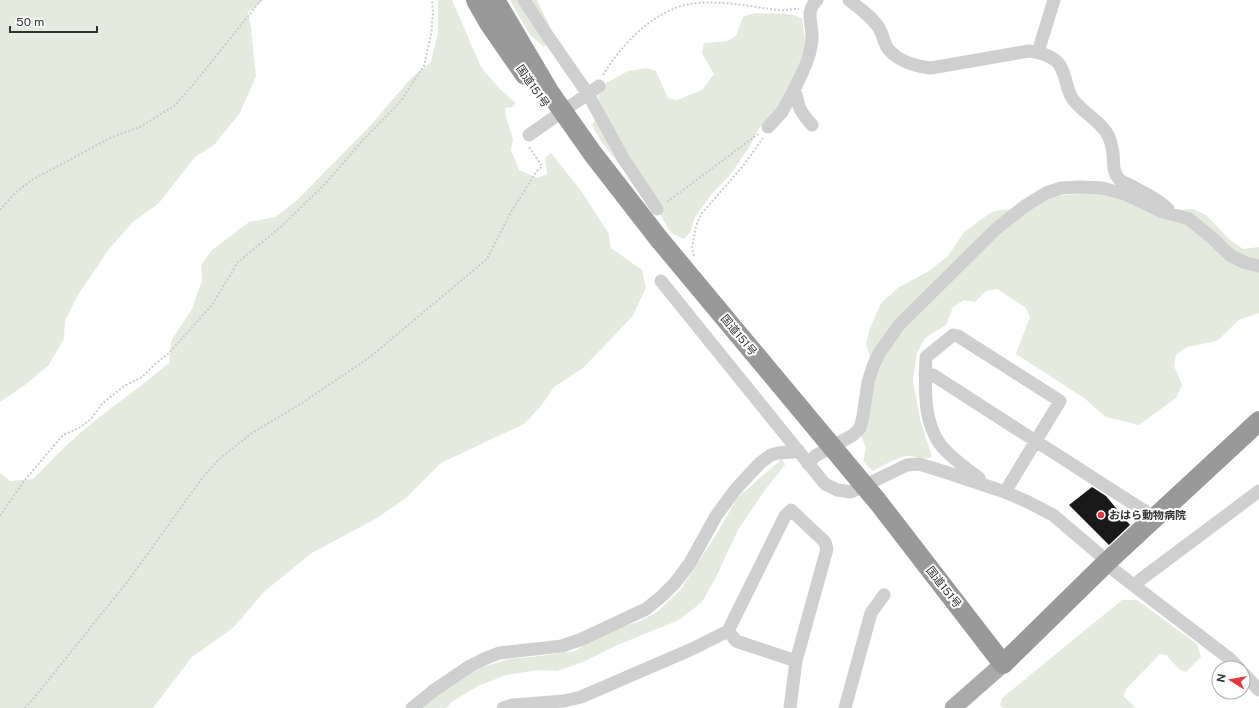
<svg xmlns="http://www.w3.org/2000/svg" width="1259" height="708" viewBox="0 0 1259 708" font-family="'Public Sans','Noto Sans JP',sans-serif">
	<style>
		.green { fill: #e4ebde }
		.building { fill: #191919 }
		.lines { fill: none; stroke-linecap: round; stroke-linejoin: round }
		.path { stroke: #ccc; stroke-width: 2; stroke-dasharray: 2 2; stroke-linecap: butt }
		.minor { stroke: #cfcfcf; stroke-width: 13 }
		.major { stroke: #aaa; stroke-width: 17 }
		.highway { stroke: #999; stroke-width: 20 }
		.poi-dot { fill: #e53739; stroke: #fff; stroke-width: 1.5 }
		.labels { text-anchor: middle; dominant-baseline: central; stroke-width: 4; stroke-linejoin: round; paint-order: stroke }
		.street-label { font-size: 11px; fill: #323232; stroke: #fff }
		.poi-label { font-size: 11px; font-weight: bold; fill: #323232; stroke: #fff; text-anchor: start }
	</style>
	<rect width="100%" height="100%" fill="#fff"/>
	<path class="green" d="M0,0H264L248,12L251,28L256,76L240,113L214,145L195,157L159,203L133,222L109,249L78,295L65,321L64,339L48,366L25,385L0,402Z
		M438,0H452L481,67L500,89L516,103L512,107L505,108L506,117L513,139L511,150L519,170L537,178L547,174L545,158L551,153L582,192L609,234L611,248L642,270L646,288L632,317L583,368L554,387L541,406L524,424L441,463L406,498L377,518L310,554L264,592L233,628L192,657L153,708H0V473L10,481L33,479C45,467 56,455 68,444C99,415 136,391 169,363L171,341L192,309L202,280L201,265L212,250L249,222L275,217L295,202L369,127L412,77L431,62L438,32Z
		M510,0H537L554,35L544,47L530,35Z
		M754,13L790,14L802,18L806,45L785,101L758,129L750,146L730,175L712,194L695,217L690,232L684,239L671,233L661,216L602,143L592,125L601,107L598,96L606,83L628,71L647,68L656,71L668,98L677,100L702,90L714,74L702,53L704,43L727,41L736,36L743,17Z
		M1080,194H1108L1178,210L1193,209L1206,215L1229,239L1243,249L1259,247V313L1239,320L1217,341L1187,347L1176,355L1174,366L1182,385L1176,398L1139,425L1106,417L1084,398L1016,354L1030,317L1026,308L997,289L986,291L975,302L964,300L953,307L946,325L925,338L917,353L913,380L920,419L932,457C923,461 915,455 906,456C896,458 882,466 873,471L863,461L866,448L861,436L876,365L870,357L866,343L870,328L881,303L899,287L929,271L948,256L964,232L990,213L999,210L1015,209L1054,196Z
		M782,459L785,465L765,490L738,530L716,577L702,602L679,620L615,646L583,662L557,671L538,670L506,675L478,686L453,701L446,708H420L439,691L482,667L509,659L540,656L575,651L594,638L609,631L638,622L657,612L681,589L719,530L737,498Z
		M1122,600H1137L1197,644L1201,657L1186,672L1180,670L1166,655L1160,654L1126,689L1124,697L1136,708H1003L1000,705L1002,698Z"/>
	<path class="building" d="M1092,487L1106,496L1130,525L1109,545L1069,505Z"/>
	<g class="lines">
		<path class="path" d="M603,75C621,45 654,10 690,4C714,0 745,5 769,9C773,9 777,10 781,10C788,11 792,8 799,9
			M667,202L758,134
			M0,210L15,193L32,180L112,137L140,127L174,106L192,86L261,0
			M694,256L692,248L696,226L702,213L743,166L763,138
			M0,516L24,481L63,435L79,428L91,419L102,404L124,386L142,377L154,365L169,353L212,305L238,262L282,226L327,182L362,141L400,102L424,66L431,35L433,13L432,0
			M25,708L34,698L128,581L203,477L219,459L252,433L302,403L370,357L487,259L511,212L536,172L542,166L529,147"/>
		<path class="minor" d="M524,0L545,32L588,94L623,158L657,209
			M849,0C859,8 874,18 880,30C884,37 884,45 889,50C898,61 917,67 931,68L1029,51C1039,52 1047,54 1055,60C1066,68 1065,87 1072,98C1081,112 1101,121 1108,135C1111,141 1112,147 1113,153C1114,162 1112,171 1119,179C1122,182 1128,184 1132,186C1144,193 1158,199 1168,209
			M1038,52L1054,0
			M812,125C807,119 801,113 799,106C797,100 797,96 794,90C802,73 812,55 812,36C812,22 805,11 817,0
			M768,127L782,112L794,90
			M529,135L599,86
			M661,281L825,484L837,490L851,492L907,465L919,464L945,472L1005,492L1028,502L1053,515L1099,554L1115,571L1230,659L1239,668
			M925,375H933L1146,512L1153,519
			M808,464L815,456L853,435L860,428L863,416L868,382L874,364L880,352L899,325L996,229L1025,206L1046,193L1061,188L1080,187L1102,188L1125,194L1160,211L1189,219L1211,237L1231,256L1246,263L1259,266
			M980,482L979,478C968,470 956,461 946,451C922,427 925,388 926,357L953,335L958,336L1060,401L1005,492
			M1135,586L1140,580L1259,491
			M728,631L736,641L796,661
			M1243,673L1259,690
			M412,708L433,691L470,666L484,659L499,653L562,646L582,639L646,609L662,596L675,583L690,563L716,516L735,490L760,463L771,455L778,453L793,452L798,450
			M503,708L513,705L564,701L581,697L692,649L728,631L785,516L791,510L825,542L827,549L796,661L790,708
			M845,708L871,613L884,595"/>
		<path class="major" d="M953,708L1003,664"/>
		<path class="highway" d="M476,0L489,23L525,75
			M495,0L550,93L593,154L659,239L878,502L1003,664L1107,562L1259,421"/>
	</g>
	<circle class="poi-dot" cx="1101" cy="515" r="4"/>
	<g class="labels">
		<g class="street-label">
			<text transform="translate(533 86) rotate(55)">国道151号</text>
			<text transform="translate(739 335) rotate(50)">国道151号</text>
			<text transform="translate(944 587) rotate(52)">国道151号</text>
		</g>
		<g class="poi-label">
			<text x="1109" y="515">おはら動物病院</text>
		</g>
	</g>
	<g transform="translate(1231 680) rotate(281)"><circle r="19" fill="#ffffff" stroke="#adadad"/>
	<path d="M0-3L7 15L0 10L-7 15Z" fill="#e53739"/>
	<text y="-6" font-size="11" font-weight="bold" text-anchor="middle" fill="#323232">N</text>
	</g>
	<path d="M10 26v6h87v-6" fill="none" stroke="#323232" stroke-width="2"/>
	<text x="16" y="26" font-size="12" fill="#323232" stroke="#ffffff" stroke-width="3" paint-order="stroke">50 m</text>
</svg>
